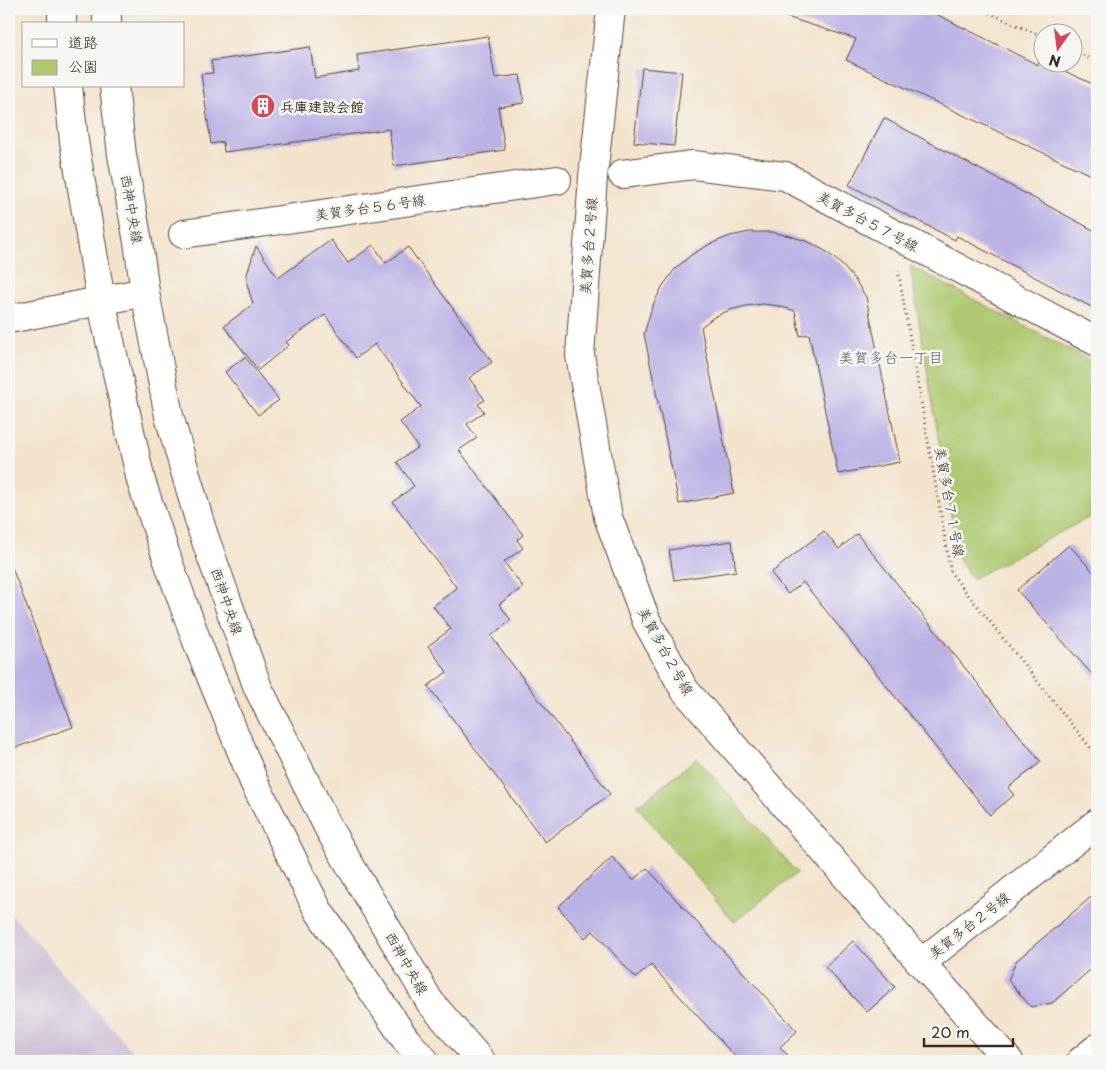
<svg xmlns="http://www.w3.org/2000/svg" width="1106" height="1070" viewBox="0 0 1106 1070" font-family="'Playpen Sans','Klee One',sans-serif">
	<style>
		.industrial { fill: #ccbfd4 }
		.green { fill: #adc86f; stroke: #747946 }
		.building { fill: #bab2e5 }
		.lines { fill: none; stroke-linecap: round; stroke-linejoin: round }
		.minor-casing { stroke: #574638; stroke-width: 30 }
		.path { stroke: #574638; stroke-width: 3; stroke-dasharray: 1 4; stroke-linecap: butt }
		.minor { stroke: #fff; stroke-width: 28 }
		.labels { text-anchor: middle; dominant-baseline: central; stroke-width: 5; stroke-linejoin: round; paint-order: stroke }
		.poi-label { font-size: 14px; font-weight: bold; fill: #3b2a1e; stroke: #f6f6f2; text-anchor: start }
		.street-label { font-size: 14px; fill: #3b2a1e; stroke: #f6f6f2 }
		.neighbourhood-label { font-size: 15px; fill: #675a64; stroke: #f6f6f2 }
	</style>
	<rect width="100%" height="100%" fill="#f6f6f2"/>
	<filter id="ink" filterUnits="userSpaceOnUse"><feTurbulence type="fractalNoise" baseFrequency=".02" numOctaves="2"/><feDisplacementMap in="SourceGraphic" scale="10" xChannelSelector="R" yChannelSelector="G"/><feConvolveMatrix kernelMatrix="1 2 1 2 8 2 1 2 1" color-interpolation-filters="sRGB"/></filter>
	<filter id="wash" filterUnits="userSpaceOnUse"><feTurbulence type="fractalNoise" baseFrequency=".0096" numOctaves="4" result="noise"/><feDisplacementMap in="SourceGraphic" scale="20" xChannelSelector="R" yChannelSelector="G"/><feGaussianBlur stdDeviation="1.12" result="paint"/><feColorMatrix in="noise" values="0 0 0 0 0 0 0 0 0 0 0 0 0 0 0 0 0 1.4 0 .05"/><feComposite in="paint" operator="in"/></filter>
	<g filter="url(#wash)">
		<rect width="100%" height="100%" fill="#f3e3cc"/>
		<path class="industrial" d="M9,912L141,1061H9Z"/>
		<path class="green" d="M910,266L1097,364V513L972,579L958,558Z
			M697,758L797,873L734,922L637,806Z"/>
		<g id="blocks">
			<path class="building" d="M778,9H926L1038,65L1040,60L1097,86V178L846,60L856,39L777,14Z
				M488,36L495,78L520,75L524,103L498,107L505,150L394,166L389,129L224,152L223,142L211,144L201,74L213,73L211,61L310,47L315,78L359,71L357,55Z
				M642,68L682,72L674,146L634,142Z
				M884,118L1097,232V310L957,236L955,240L849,185Z
				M750,232H771L790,236L809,242L827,252L842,265L855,280L866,297L900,462L838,474L809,334L800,336L795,311L779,306L763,304L746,306L730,310L714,317L701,327L734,493L679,504L644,334L652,307L662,287L675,269L691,255L710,244L730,236Z
				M331,240L348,263L373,245L386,263L408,247L492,362L469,378L485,400L478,404L484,412L467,424L477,438L459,450L523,535L517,540L523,548L504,562L523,587L499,604L511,620L491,636L610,794L545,842L428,686L447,672L428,646L451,629L433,606L457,588L393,502L414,486L397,462L418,447L400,422L421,407L375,344L356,358L325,315L286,342L289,345L258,370L224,326L253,304L247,284V274L256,246L278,278Z
				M245,357L279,400L258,415L225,372Z
				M824,531L839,549L857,534L1041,762L1008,788L1014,795L990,815L803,582L788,594L771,573Z
				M732,541L736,571L674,580L669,550Z
				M1069,545L1097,576V680L1017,590Z
				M9,565H11L73,727L9,750Z
				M612,857L633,880L647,868L797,1031L780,1047L793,1061H739L651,965L636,978L593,931L585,938L558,907Z
				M1097,892V964L1052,1003L1031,1007L1008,980L1016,961Z
				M853,941L895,987L867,1012L825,967Z"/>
		</g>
	</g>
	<g filter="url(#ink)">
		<use href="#blocks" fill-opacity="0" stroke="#574638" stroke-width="1"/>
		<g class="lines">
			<defs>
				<path id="minor" d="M62,9V24
					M611,9L593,177L580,355L608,517L646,620L684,689L921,963L1097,823
					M107,24V9
					M68,86L74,141L101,300L141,481L169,564L199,647L254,782L318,910L406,1040L425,1061
					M114,86L122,155L138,242L145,292L169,416L202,530L258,688L330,831L430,1002L481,1061
					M622,174L693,165L785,176L1097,342
					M183,234L557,180
					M9,319L145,292
					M921,963L1009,1061
					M1081,1061L1097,1048"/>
			</defs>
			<use href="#minor" class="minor-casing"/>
			<path class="path" d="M980,9L1044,37
				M1074,51L1097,62
				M898,270L951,573L1097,756"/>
			<use href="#minor" class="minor"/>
		</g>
	</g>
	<defs>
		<symbol id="building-disc" viewBox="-11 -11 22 22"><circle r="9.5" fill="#d1495b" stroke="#f6f6f2"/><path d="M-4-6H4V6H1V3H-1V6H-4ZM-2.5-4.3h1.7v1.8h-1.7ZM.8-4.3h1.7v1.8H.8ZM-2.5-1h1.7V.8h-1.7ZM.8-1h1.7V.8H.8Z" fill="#fff"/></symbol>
	</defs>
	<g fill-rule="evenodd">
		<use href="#building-disc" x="249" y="92" width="28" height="28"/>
	</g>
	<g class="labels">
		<g class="poi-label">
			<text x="280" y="106">兵庫建設会館</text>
		</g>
		<g class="street-label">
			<text transform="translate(370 207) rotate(-8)">美賀多台５６号線</text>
			<text transform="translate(132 209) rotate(80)">西神中央線</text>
			<text transform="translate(868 221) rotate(28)">美賀多台５７号線</text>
			<text transform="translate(588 246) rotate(-86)">美賀多台２号線</text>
			<text transform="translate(950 502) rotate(80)">美賀多台７１号線</text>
			<text transform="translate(227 601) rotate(71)">西神中央線</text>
			<text transform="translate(666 651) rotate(61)">美賀多台２号線</text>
			<text transform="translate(969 925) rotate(-38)">美賀多台２号線</text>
			<text transform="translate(407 963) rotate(60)">西神中央線</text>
		</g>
		<g class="neighbourhood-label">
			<text x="891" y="356">美賀多台一丁目</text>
		</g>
	</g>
	<rect width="1106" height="1070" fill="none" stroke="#f6f6f2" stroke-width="30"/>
	<rect x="22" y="22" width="162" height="65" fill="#f6f6f2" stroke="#aba49d"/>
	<rect x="32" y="39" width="25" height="8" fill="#ffffff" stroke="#aba49d"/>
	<text x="68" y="48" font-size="15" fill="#3b2a1e">道路</text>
	<rect x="32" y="60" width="25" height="15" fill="#adc86f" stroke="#aba49d"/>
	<text x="68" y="72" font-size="15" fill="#3b2a1e">公園</text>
	<g transform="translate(1058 48) rotate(194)"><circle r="24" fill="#f6f6f2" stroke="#aba49d"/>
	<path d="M0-4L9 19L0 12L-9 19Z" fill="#d1495b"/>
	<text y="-8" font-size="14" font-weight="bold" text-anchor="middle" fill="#3b2a1e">N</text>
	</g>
	<path d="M924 1038v8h89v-8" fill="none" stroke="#3b2a1e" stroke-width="2.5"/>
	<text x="931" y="1038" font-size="15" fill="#3b2a1e" stroke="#f6f6f2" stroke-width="4" paint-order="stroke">20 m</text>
</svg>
